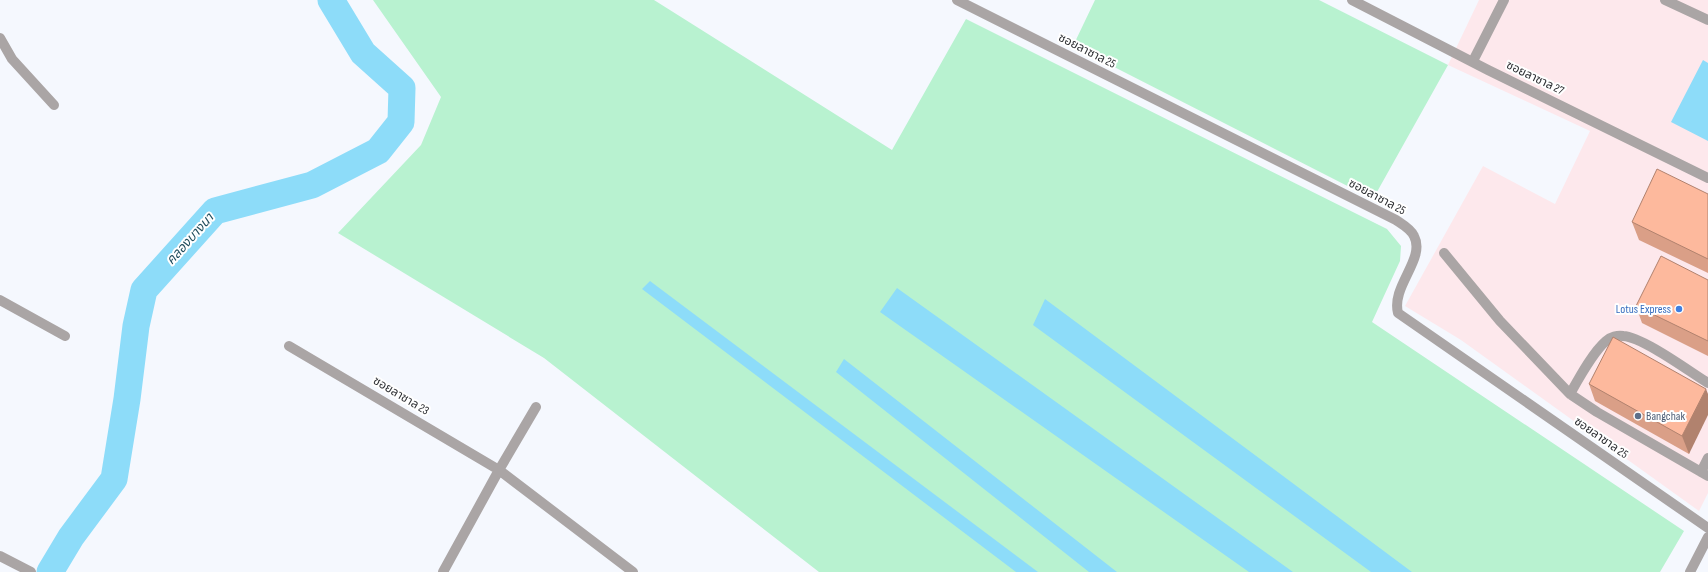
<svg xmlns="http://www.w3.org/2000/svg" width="1708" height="572" viewBox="0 0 1708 572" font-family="'Sofia Sans Condensed','Noto Sans Thai',sans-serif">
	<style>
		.commercial { fill: #fde8ec }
		.green { fill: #b8f2d0 }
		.water { fill: #8ddcf9 }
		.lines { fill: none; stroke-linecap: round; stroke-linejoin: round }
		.canal { stroke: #8ddcf9; stroke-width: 27 }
		.service { stroke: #aaa5a5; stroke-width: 10 }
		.minor { stroke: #aaa5a5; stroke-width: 10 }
		.tertiary { stroke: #aaa5a5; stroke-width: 10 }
		.wall { fill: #da9f87 }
		.shaded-wall { fill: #b1826e }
		.building { fill: #fdb99d; stroke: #b1826e }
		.shop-dot { fill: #3f7fe0; stroke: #fff; stroke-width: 1.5 }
		.service-dot { fill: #5c6f8a; stroke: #fff; stroke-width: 1.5 }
		.labels { text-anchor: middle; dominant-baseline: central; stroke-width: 4; stroke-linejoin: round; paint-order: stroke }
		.street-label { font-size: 12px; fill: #2c2e32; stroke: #fff }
		.shop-label { font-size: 12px; fill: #366cbe; stroke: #fff; text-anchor: end }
		.service-label { font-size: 12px; fill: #4e5e75; stroke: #fff; text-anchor: start }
		.water-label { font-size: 13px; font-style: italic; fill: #214e5e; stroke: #fff }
	</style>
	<rect width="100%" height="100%" fill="#f5f8fe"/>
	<path class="commercial" d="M1479,0H1708V493L1699,511L1461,340L1405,306L1483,166L1555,204L1590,131L1448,65Z"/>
	<path class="green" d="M373,0H654L892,150L966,19L1387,229L1401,246L1400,261L1372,322L1684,531L1660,572H819L544,358L338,233L421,145L441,97Z
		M1095,0H1319L1448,65L1373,199L1073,46Z"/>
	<path class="water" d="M1703,60L1708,63V141L1671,122Z
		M650,281L1038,572H1016L642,289Z
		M897,288L1293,572H1249L880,312Z
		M1045,299L1412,572H1371L1033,325Z
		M844,359L1117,572H1089L836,372Z"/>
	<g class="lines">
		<path class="canal" d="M50,572L71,537L114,479L127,399L136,326L144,290L215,211L312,185L378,151L401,122L402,88L363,53L331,0"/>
		<path class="service" d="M1665,0L1708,20
			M1473,61L1504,0
			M1444,253L1500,321L1570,394
			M1708,383C1690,372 1643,337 1623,336C1618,335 1610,337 1606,341C1593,352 1579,378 1570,394L1597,412L1708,476
			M1701,472L1708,458"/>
		<path class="minor" d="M957,0L1396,220C1402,224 1411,229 1414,236C1426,259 1391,286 1398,313L1708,528
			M1352,0L1488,70L1708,178
			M0,38L12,59L54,105
			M0,300L65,336
			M289,346L499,470L536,407
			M0,556L31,572
			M443,572L499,470L633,572"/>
		<path class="tertiary" d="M1690,572L1708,537"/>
	</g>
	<path class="wall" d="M1708,194V273L1639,240L1632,222Z
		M1708,280V356L1642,323L1636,306Z
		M1589,384L1706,389L1689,454L1595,401Z"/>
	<path class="shaded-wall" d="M1706,389L1708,394V415L1689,454L1682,436Z"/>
	<path class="building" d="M1657,169L1708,194V259L1632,222Z
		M1661,256L1708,280V341L1636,306Z
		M1613,337L1706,389L1682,436L1589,384Z"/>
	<circle class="shop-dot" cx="1679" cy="309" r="4"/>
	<circle class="service-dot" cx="1638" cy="416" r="4"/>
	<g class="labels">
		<g class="street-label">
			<text transform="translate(1087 51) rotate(27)">ซอยลาซาล 25</text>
			<text transform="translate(1535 78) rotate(26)">ซอยลาซาล 27</text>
			<text transform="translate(1377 197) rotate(28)">ซอยลาซาล 25</text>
			<text transform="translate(401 396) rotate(31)">ซอยลาซาล 23</text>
			<text transform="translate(1601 438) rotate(35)">ซอยลาซาล 25</text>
		</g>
		<g class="shop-label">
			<text x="1671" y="309">Lotus Express</text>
		</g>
		<g class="service-label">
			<text x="1646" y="416">Bangchak</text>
		</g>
		<g class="water-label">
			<text transform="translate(190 239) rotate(-48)">คลองบางนา</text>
		</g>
	</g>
</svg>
